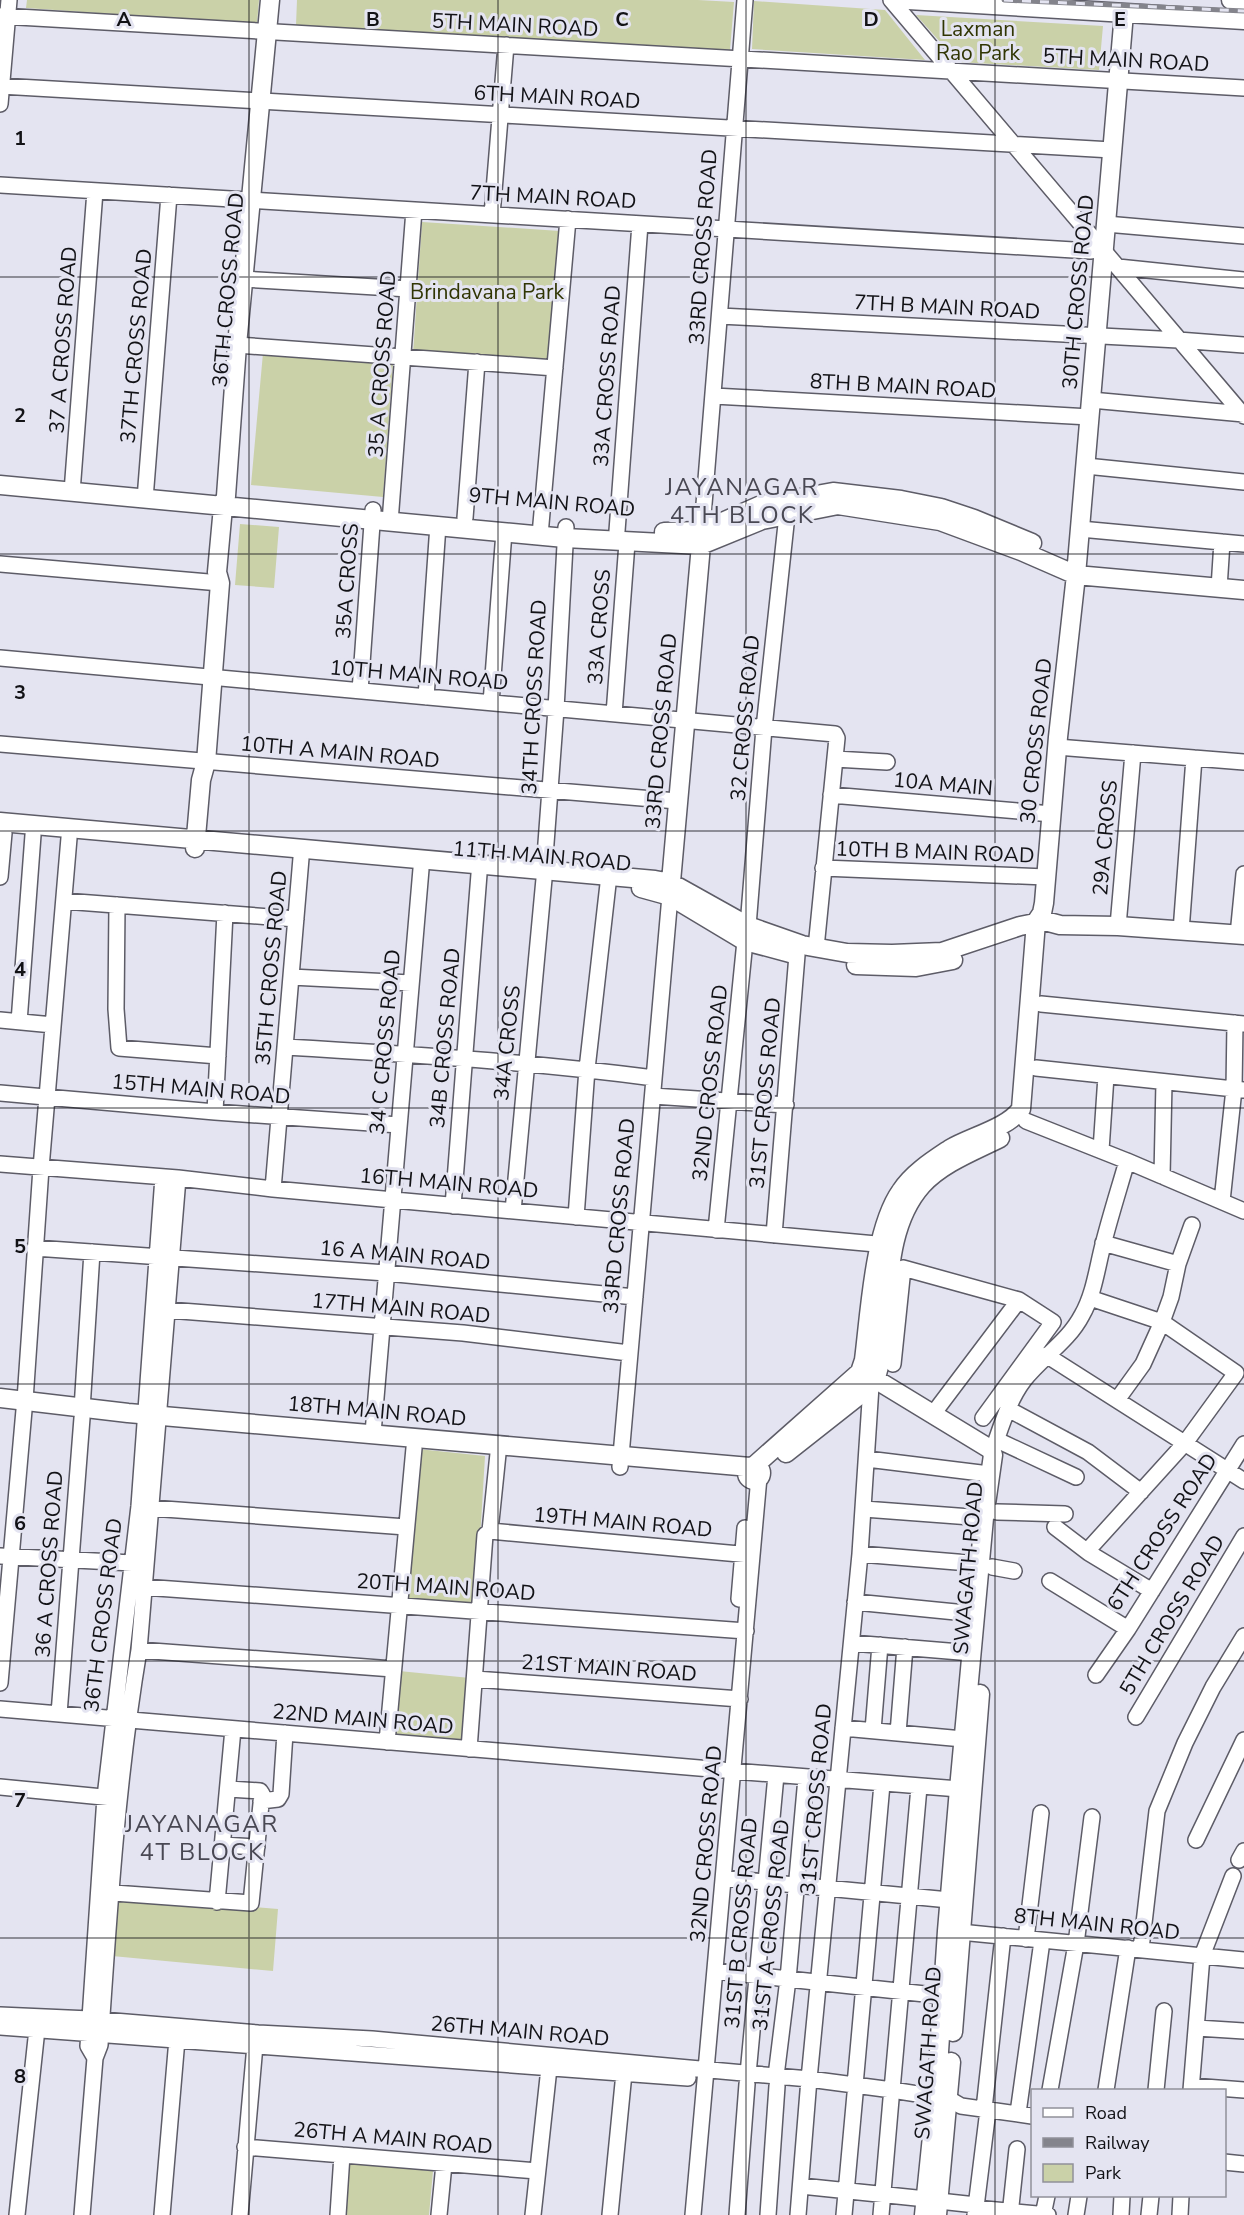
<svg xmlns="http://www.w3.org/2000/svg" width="1244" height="2215" viewBox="0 0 1244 2215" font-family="'Nunito Sans',sans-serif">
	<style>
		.green { fill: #cad1a8 }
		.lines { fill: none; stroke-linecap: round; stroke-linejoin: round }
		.minor-casing { stroke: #5d5c67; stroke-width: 18 }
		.major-casing { stroke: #5d5c67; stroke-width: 21 }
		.minor { stroke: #fff; stroke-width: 15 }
		.major { stroke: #fff; stroke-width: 18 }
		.rail-casing { stroke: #84848c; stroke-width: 5 }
		.rail { stroke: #e4e4f1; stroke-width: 3; stroke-dasharray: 9; stroke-linecap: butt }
		.grid { fill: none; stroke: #121216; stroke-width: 1.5; stroke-opacity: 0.55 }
		.labels { text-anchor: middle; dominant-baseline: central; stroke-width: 6; stroke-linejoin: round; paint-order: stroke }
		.street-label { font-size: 21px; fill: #121216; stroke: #e4e4f1 }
		.park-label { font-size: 21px; fill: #303503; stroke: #e4e4f1 }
		.quarter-label { font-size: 24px; letter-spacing: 1.5px; fill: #494853; stroke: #e4e4f1 }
		.grid-label { font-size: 20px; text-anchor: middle; font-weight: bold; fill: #121216; stroke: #e4e4f1; stroke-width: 6; stroke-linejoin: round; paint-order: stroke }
	</style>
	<rect width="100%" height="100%" fill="#e4e4f1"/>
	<path class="green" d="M27,0H259L257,24L26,8Z
		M297,0H698L734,2L730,50L296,25Z
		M754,1L885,10L925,60L752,49Z
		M916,15L1103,26L1099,70L958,62Z
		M422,222L560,231L551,363L413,354Z
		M263,353L393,364L383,497L251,485Z
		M240,524L279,527L274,588L235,585Z
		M418,1449L485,1456L476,1606L405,1601Z
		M399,1671L470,1678L466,1744L393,1739Z
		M117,1895L278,1909L273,1971L112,1956Z
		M348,2163L433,2171L429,2215H344Z"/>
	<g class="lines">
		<defs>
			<path id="minor" d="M891,0L1244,416
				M0,16L1244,88
				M0,86L1112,150
				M0,104L9,0
				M0,185L1090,251L1104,249
				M492,215L506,45
				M1106,224L1244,236
				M1118,267L1244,280
				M243,279L409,289
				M720,316L1178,340L1244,345
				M237,345L555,368
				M714,396L1090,417
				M1091,400L1244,414
				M1086,466L1244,482
				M72,492L95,191
				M145,499L169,195
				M465,518L477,362
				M390,522L414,210
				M1080,529L1244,544
				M617,531L640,224
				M540,535L568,219
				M701,541L745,0
				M0,564L220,583
				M1219,588L1222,542
				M0,658L835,734L837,738L816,948
				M360,691L373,510
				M426,697L438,525
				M491,703L504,532
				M614,714L627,543
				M0,744L677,801
				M1057,747L1244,762
				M835,759L887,762
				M831,795L1052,814
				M823,868L1046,877
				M544,870L556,709L566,527
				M0,877L4,833
				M64,901L296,919
				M117,905L116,1009L119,1048L218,1056
				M748,926L764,728L787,515
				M1118,926L1133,753
				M1181,931L1194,758
				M1238,935L1244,874
				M291,977L411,983
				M1041,1004L1244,1024
				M0,1020L53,1025
				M19,1022L33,835
				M285,1047C409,1054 532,1062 654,1078
				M1036,1068L1244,1090
				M0,1093L215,1112L399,1125
				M653,1096L786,1105
				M215,1112L225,913
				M1026,1121L1127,1161L1244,1211
				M1101,1150L1106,1076
				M0,1164L178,1178L273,1189L876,1244L890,1248
				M1162,1176L1164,1082
				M273,1189L301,858
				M1222,1201L1234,1089L1235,1023
				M453,1206L479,874
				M513,1211L544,879
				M576,1217L587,1069L608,884
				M716,1230L745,941
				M774,1235L797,955
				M1103,1243L1178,1264
				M35,1248L386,1273L635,1297
				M1090,1298L1162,1322L1236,1373L1185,1443L1088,1550L1089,1553L1152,1591
				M168,1310L463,1333L629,1353
				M1046,1355L1244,1481
				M893,1364L903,1268L1019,1300L1053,1322L983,1418
				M25,1400L41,1168L69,838
				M1117,1400L1143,1364L1162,1322L1171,1297L1178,1264L1192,1225
				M82,1409L92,1252
				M1008,1409L1088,1452L1141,1492
				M933,1414L1019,1300
				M373,1433L421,869
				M997,1440L1076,1477
				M992,1452C1001,1428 1008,1401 1024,1380C1042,1357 1068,1342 1082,1315C1094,1294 1097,1268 1103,1245C1110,1217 1119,1189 1127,1161
				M867,1459L989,1474
				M620,1467L670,896
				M151,1508L406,1527
				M864,1509L984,1518
				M997,1512L1065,1514
				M1055,1527L1089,1553
				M490,1531L750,1555
				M490,1531L499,1444
				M860,1554L981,1564
				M0,1556L132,1563
				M992,1567L1014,1571
				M1050,1581L1128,1629L1244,1444
				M143,1587L746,1631
				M739,1599L745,1528
				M855,1602L976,1614
				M852,1643L972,1653
				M139,1650L393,1669
				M1096,1675L1128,1629
				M475,1679L740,1699
				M0,1683L24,1410
				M0,1709L723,1770
				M59,1714L82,1418
				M1136,1717L1244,1536
				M843,1728L963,1739
				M873,1730L880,1645
				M898,1733L905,1647
				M387,1742L414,1448
				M469,1749L485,1535L490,1531
				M733,1771L959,1789
				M0,1787L113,1798
				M261,1801L278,1799L281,1794L285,1733
				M1196,1840L1244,1740
				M223,1845L257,1847
				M1239,1860L1244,1851
				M724,1878L949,1900
				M100,1892L251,1903L262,1794L260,1791L229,1789
				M217,1902L233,1729
				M950,1931L1244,1960
				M1026,1939L1041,1813
				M1141,1949L1157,1811L1185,1743L1213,1687L1244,1636
				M715,1971L943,1996
				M0,2015L90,2019L258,2033L372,2039L809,2079L892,2090L949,2099L961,2106L1032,2116
				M0,2027L688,2078
				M1197,2028L1244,2031
				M95,2058L88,2046L89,2033L105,1797L139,1506L163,1177
				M748,2074L776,1775
				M776,2076L788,1979L806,1778
				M855,2085L882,1784
				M1192,2086L1244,2090
				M892,2090L919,1787
				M1050,2090L1076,1944L1092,1817
				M1106,2090L1128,1948
				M1156,2090L1164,2011
				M1191,2090L1202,1956L1233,1876
				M984,2109L1003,1936
				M1018,2113L1042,1941
				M245,2147L537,2171
				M1224,2162L1244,2164
				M801,2186L926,2199
				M939,2201L976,2205
				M975,2208L1048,2215
				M17,2215L37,2029
				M82,2215L95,2058L100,2045C109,1913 117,1781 139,1650L178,1178
				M162,2215L177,2039
				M240,2215L255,2045
				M338,2215L342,2155
				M439,2215L444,2164
				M533,2215L549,2068
				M610,2215L624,2073
				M693,2215L759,1477
				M737,2215L747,2084
				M768,2215L777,2086
				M798,2215L809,2079L860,1554L871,1386
				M844,2215L855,2094
				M881,2215L891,2099
				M975,2215L988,2110
				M1010,2215L1017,2149
				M1043,2215L1047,2196
				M1076,2215L1079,2196
				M1121,2215L1122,2196
				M1149,2215L1151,2196
				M1180,2215L1181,2196"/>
			<path id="major" d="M908,0L1244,20
				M1231,0L1244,1
				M0,485L565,538L701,545L762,520L838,505L940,521L1021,551L1076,575L1244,590
				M664,532L702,531L761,505L833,492L901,500L941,508L974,519L1032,543
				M0,822L655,880L671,883L748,926L802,945L847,953L892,954L942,952L1020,926L1045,921L1060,925L1118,926L1244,935
				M195,848L201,780L206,762L220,583L217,572L223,507L226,496L237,345L270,0
				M641,888L670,896L745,941L794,954
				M670,893L701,545
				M856,965L916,967L953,960
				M875,1379L990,1449L993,1455L984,1518L959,1789L947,1931L936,2097L924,2215
				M0,1398L128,1413L750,1467
				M786,1453L871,1386C882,1370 881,1347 884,1329C889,1281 888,1223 922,1185C942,1163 974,1151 1000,1138
				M754,1466L860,1372L864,1360C870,1313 874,1229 901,1191C913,1173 932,1161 950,1149C970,1137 1008,1128 1021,1109L1036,922L1042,913L1044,903L1058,737L1076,575L1124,13
				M747 1473a7 7 0 1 1 14 0a7 7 0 1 1-14 0Z
				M953,2032L980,1694
				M937,2215L951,2062"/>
		</defs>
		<use href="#minor" class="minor-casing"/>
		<use href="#major" class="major-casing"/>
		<use href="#minor" class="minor"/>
		<use href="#major" class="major"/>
		<defs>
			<path id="rail" d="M1004,0L1244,11"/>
		</defs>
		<use href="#rail" class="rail-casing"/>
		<use href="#rail" class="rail"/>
	</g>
	<path class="grid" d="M249,0V2215M498,0V2215M746,0V2215M995,0V2215M0,277H1244M0,554H1244M0,831H1244M0,1108H1244M0,1384H1244M0,1661H1244M0,1938H1244"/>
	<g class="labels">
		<g class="street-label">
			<text transform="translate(515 25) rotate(3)">5TH MAIN ROAD</text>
			<text transform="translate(1126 60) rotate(3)">5TH MAIN ROAD</text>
			<text transform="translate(557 97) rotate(3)">6TH MAIN ROAD</text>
			<text transform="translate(553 197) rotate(3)">7TH MAIN ROAD</text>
			<text transform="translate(703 247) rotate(-86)">33RD CROSS ROAD</text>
			<text transform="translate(228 290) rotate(-85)">36TH CROSS ROAD</text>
			<text transform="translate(1078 292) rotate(-85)">30TH CROSS ROAD</text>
			<text transform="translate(947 307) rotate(3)">7TH B MAIN ROAD</text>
			<text transform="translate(63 340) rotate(-86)">37 A CROSS ROAD</text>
			<text transform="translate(136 346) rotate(-85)">37TH CROSS ROAD</text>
			<text transform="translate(382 364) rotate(-86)">35 A CROSS ROAD</text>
			<text transform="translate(607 376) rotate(-86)">33A CROSS ROAD</text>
			<text transform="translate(903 386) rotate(3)">8TH B MAIN ROAD</text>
			<text transform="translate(552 502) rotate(5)">9TH MAIN ROAD</text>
			<text transform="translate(347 581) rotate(-86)">35A CROSS</text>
			<text transform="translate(599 627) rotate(-86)">33A CROSS</text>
			<text transform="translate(419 675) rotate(5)">10TH MAIN ROAD</text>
			<text transform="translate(534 697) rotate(-87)">34TH CROSS ROAD</text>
			<text transform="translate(745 718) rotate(-85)">32 CROSS ROAD</text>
			<text transform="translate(661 731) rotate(-85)">33RD CROSS ROAD</text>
			<text transform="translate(1036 741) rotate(-84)">30 CROSS ROAD</text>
			<text transform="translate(340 752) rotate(5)">10TH A MAIN ROAD</text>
			<text transform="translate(943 784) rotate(5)">10A MAIN</text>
			<text transform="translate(1105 838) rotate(-85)">29A CROSS</text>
			<text transform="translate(935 852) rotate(2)">10TH B MAIN ROAD</text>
			<text transform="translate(542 856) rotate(5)">11TH MAIN ROAD</text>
			<text transform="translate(271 968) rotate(-85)">35TH CROSS ROAD</text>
			<text transform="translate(445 1038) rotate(-85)">34B CROSS ROAD</text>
			<text transform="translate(385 1042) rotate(-85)">34 C CROSS ROAD</text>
			<text transform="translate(507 1043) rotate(-84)">34A CROSS</text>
			<text transform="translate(710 1083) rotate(-84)">32ND CROSS ROAD</text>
			<text transform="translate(201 1089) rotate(5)">15TH MAIN ROAD</text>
			<text transform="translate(765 1093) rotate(-85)">31ST CROSS ROAD</text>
			<text transform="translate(449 1183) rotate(5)">16TH MAIN ROAD</text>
			<text transform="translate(619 1216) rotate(-85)">33RD CROSS ROAD</text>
			<text transform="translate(405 1255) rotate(5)">16 A MAIN ROAD</text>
			<text transform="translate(401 1308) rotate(5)">17TH MAIN ROAD</text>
			<text transform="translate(377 1411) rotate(5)">18TH MAIN ROAD</text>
			<text transform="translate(623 1522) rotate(5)">19TH MAIN ROAD</text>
			<text transform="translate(1162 1532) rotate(-57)">6TH CROSS ROAD</text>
			<text transform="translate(49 1564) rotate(-86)">36 A CROSS ROAD</text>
			<text transform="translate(968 1568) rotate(-85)">SWAGATH ROAD</text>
			<text transform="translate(446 1587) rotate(4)">20TH MAIN ROAD</text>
			<text transform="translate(103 1615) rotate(-83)">36TH CROSS ROAD</text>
			<text transform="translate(1172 1615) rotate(-59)">5TH CROSS ROAD</text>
			<text transform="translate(609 1668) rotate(4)">21ST MAIN ROAD</text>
			<text transform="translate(363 1719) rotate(5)">22ND MAIN ROAD</text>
			<text transform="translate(816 1799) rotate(-85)">31ST CROSS ROAD</text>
			<text transform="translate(706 1844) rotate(-85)">32ND CROSS ROAD</text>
			<text transform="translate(741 1923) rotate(-85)">31ST B CROSS ROAD</text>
			<text transform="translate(1097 1924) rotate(6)">8TH MAIN ROAD</text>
			<text transform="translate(771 1925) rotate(-84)">31ST A CROSS ROAD</text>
			<text transform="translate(520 2031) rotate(5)">26TH MAIN ROAD</text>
			<text transform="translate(928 2053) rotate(-86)">SWAGATH ROAD</text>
			<text transform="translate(393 2138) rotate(5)">26TH A MAIN ROAD</text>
		</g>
		<g class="park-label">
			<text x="978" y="29">Laxman<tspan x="978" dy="24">Rao Park</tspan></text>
			<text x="487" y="292">Brindavana Park</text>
		</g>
		<g class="quarter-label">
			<text x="742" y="487">JAYANAGAR<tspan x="742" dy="28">4TH BLOCK</tspan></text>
			<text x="202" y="1824">JAYANAGAR<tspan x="202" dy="28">4T BLOCK</tspan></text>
		</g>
	</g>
	<g class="grid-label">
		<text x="124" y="26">A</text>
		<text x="373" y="26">B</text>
		<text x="622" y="26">C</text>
		<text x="871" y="26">D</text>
		<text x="1120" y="26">E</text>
		<text x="20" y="145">1</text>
		<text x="20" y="422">2</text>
		<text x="20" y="699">3</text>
		<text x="20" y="976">4</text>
		<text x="20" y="1253">5</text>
		<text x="20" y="1530">6</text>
		<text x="20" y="1807">7</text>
		<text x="20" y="2083">8</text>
	</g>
	<rect x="1031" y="2089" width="195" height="108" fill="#e4e4f1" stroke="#909099" stroke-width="1.5"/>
	<rect x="1043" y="2108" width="30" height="9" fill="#ffffff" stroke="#909099" stroke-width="1.5"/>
	<text x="1085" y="2119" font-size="18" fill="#121216">Road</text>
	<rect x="1043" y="2138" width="30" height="9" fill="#84848c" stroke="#909099" stroke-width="1.5"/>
	<text x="1085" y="2149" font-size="18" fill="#121216">Railway</text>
	<rect x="1043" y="2164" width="30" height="18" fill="#cad1a8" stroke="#909099" stroke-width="1.5"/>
	<text x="1085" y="2179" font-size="18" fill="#121216">Park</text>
</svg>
